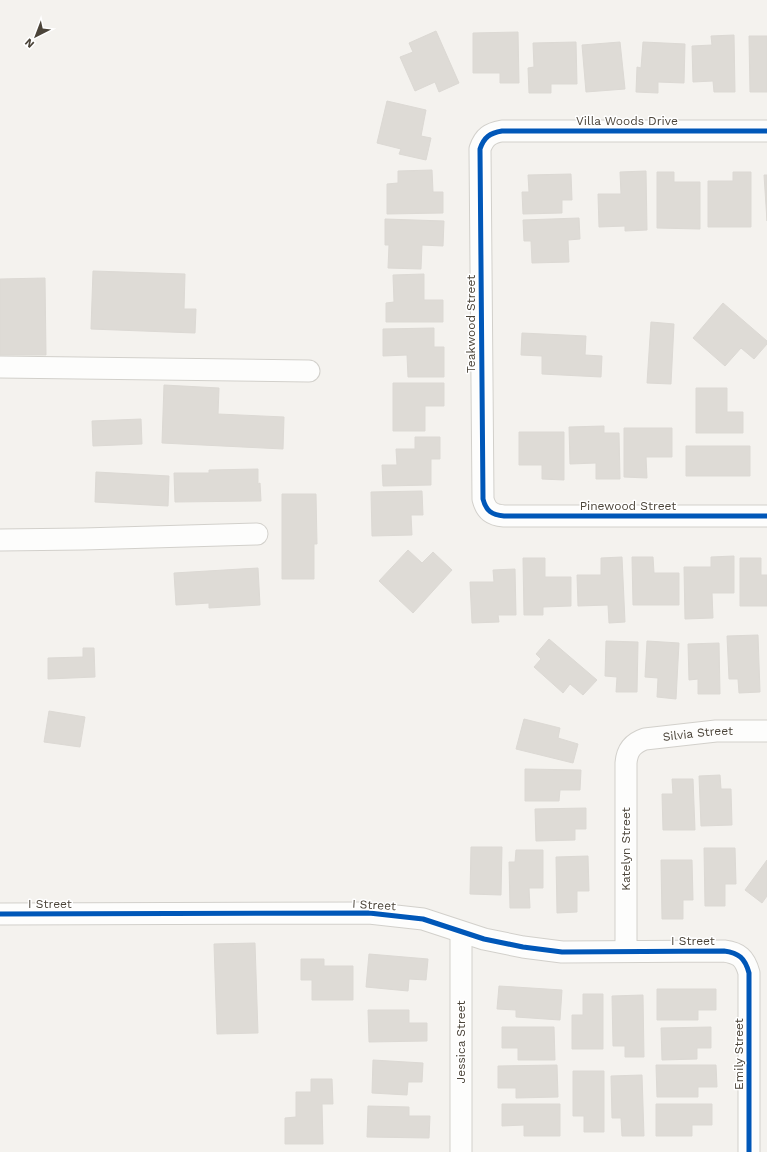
<svg xmlns="http://www.w3.org/2000/svg" width="767" height="1152" viewBox="0 0 767 1152" font-family="'Work Sans',sans-serif">
	<style>
		.building { fill: #dedbd6; stroke: #dcd9d4 }
		.lines { fill: none; stroke-linecap: round; stroke-linejoin: round }
		.minor-casing { stroke: #d2d0cb; stroke-width: 23 }
		.minor { stroke: #fdfdfc; stroke-width: 21 }
		.cycleway-casing { stroke: #fff; stroke-width: 8 }
		.cycleway { stroke: #0057b8; stroke-width: 5 }
		.labels { text-anchor: middle; dominant-baseline: central; stroke-width: 3; stroke-linejoin: round; paint-order: stroke }
		.street-label { font-size: 12px; fill: #4b4439; stroke: #fff }
	</style>
	<rect width="100%" height="100%" fill="#f4f2ee"/>
	<path class="building" d="M436,31L459,83L439,92L435,82L415,91L400,57L413,52L409,43Z
		M518,32L519,83H500V73H473V33Z
		M734,35L735,92H714L713,81L693,82L692,46L712,45L711,36Z
		M749,36H767V92H750Z
		M576,42L577,84H551V93H529L528,68L534,67L533,43Z
		M620,42L625,89L586,92L582,45Z
		M643,42L685,44L684,83L658,82V93L636,92L637,67L641,68Z
		M387,101L426,110L421,136L431,138L426,160L399,154L401,149L377,143Z
		M432,170L433,192H443V213L387,214V184L398,183V171Z
		M646,171L647,230L625,231V226L599,227L598,194H621L620,172Z
		M657,172H674V182H700V229L657,228Z
		M733,172H751V227H708V181H733Z
		M571,174L572,200H562V213L523,214L522,192H529L528,175Z
		M764,175H767V221Z
		M579,218L580,239L568,240L569,262L532,263L531,241H524L523,220Z
		M385,219L444,221L443,246L422,245L421,269L388,268L389,245H385Z
		M93,271L185,274L184,309H196L195,333L91,329Z
		M424,274V300H443V322H386V303L394,302L393,275Z
		M45,278L46,355H0V279Z
		M723,303L767,341V344L754,359L741,348L725,366L693,338Z
		M651,322L674,324L671,384L647,383Z
		M434,328V347H444V377H408L407,355L383,356V329Z
		M522,333L586,336L585,355L602,356L601,377L542,374V356L521,355Z
		M393,383H444V406H425V431H393Z
		M164,385L219,388L218,414L284,417L283,449L162,443Z
		M696,388H727V412H743V433H696Z
		M141,419L142,444L93,446L92,421Z
		M604,426V433H619L620,479H596V463L570,464L569,427Z
		M624,428H672V457H646L647,478L624,477Z
		M519,432H564V480L542,479V465H519Z
		M415,437H440V459H431V485L383,486L382,465H397L396,449H415Z
		M686,446H750V476H686Z
		M258,469V484L260,483L261,501L175,502L174,473H209V470Z
		M96,472L169,476L168,506L95,502Z
		M422,491L423,515H411L412,535L372,536L371,492Z
		M282,494H316L317,544H314V579H282Z
		M408,550L422,563L433,552L452,570L413,613L379,581Z
		M734,556V593H712L713,618L685,619L684,567H711V557Z
		M622,557L625,622L609,623L608,605L578,606L577,575H601V558Z
		M632,557H653L654,573H679V605H633Z
		M523,558H545V577H571V606L543,607V615H524Z
		M740,558H761V575H767V606H740Z
		M258,568L260,605L209,608V603L176,605L174,573Z
		M515,569L516,615H498L499,622L472,623L470,582H494L493,570Z
		M758,635L760,692L739,693L738,679H729L727,636Z
		M549,639L597,680L583,695L570,684L563,693L534,667L541,659L536,654Z
		M606,641L638,642L637,692H616L617,677L605,676Z
		M647,641L679,643L676,699L657,697L658,678L645,677Z
		M719,643L720,694H698V679L689,680L688,644Z
		M83,648H94L95,677L48,679V658L83,657Z
		M49,711L85,717L80,747L44,742Z
		M524,719L560,728L558,738L578,744L573,763L516,749Z
		M525,769L581,770L580,790H560L559,801H525Z
		M720,775L721,789H731L732,825L701,826L699,776Z
		M672,779H693L695,830H663L662,794H673Z
		M586,808V829H575V840L536,841L535,809Z
		M471,847H502L501,895L470,894Z
		M704,848H735L736,884H725V906H705Z
		M516,850H543V888H529L530,908H510L509,862H515Z
		M588,856L589,891H577V912L557,913L556,857Z
		M661,860H692L693,900H683V919H662Z
		M767,860V896L762,903L745,890Z
		M255,943L258,1033L217,1034L214,944Z
		M369,954L428,959L426,980L409,979L408,991L366,987Z
		M301,959H324V966H353V1000H312V980H301Z
		M499,986L562,990L560,1020L516,1017V1010L497,1009Z
		M657,989H716V1010H698V1020H657Z
		M583,994H603V1049H572V1015H583Z
		M643,995L644,1057H625V1046H613L612,996Z
		M368,1010H409V1023H427V1041L369,1042Z
		M502,1027H554L555,1060H518V1048H502Z
		M711,1027V1048H697V1059L662,1060L661,1028Z
		M373,1060L423,1063L422,1082H408L407,1095L372,1093Z
		M557,1065L558,1097L516,1098V1088H498V1066Z
		M656,1065H716L717,1087H698V1097H657Z
		M573,1071H604V1132H584V1116H573Z
		M642,1075L644,1136H622L621,1118H612L611,1076Z
		M311,1079H332L333,1104H322L323,1144H285V1118L296,1117V1092H311Z
		M502,1104H560V1136H524V1125L502,1126Z
		M656,1104H712V1125H692V1136H656Z
		M368,1106L409,1107V1116H430L429,1138L367,1137Z"/>
	<g class="lines">
		<defs>
			<g id="minor">
				<path d="M767,131H502C490,133 484,137 480,149L483,499C486,511 492,515 504,516H767"/>
				<path d="M0,367L309,371"/>
				<path d="M0,540L83,539L257,534"/>
				<path d="M0,914L369,913L423,919L484,939L523,947L562,952L724,951C739,953 745,958 749,973V1152"/>
				<path id="s1" d="M626,951V763C627,750 633,743 645,739L716,731H767"/>
				<path d="M461,1152V932"/>
			</g>
		</defs>
		<use href="#minor" class="minor-casing"/>
		<use href="#minor" class="minor"/>
		<defs>
			<path id="cycleway" d="M767,131H502C490,133 484,137 480,149L483,499C486,511 492,515 504,516H767
				M0,914L369,913L423,919L484,939L523,947L562,952L724,951C739,953 745,958 749,973V1152"/>
		</defs>
		<use href="#cycleway" class="cycleway-casing"/>
		<use href="#cycleway" class="cycleway"/>
	</g>
	<g class="labels">
		<g class="street-label">
			<text x="627" y="121">Villa Woods Drive</text>
			<text transform="translate(471 324) rotate(-90)">Teakwood Street</text>
			<text x="628" y="506">Pinewood Street</text>
			<text stroke="none"><textPath href="#s1" startOffset="274">Silvia Street</textPath></text>
			<text transform="translate(626 849) rotate(-90)">Katelyn Street</text>
			<text x="50" y="904">I Street</text>
			<text transform="translate(374 905) rotate(3)">I Street</text>
			<text x="693" y="941">I Street</text>
			<text transform="translate(461 1042) rotate(-90)">Jessica Street</text>
			<text transform="translate(739 1054) rotate(-90)">Emily Street</text>
		</g>
	</g>
	<g transform="translate(36 36) rotate(222)" stroke="#ffffff" stroke-width="3" paint-order="stroke">
	<path d="M0-3L7 15L0 10L-7 15Z" fill="#4b4439"/>
	<text y="-6" font-size="11" font-weight="bold" text-anchor="middle" fill="#4b4439">N</text>
	</g>
</svg>
